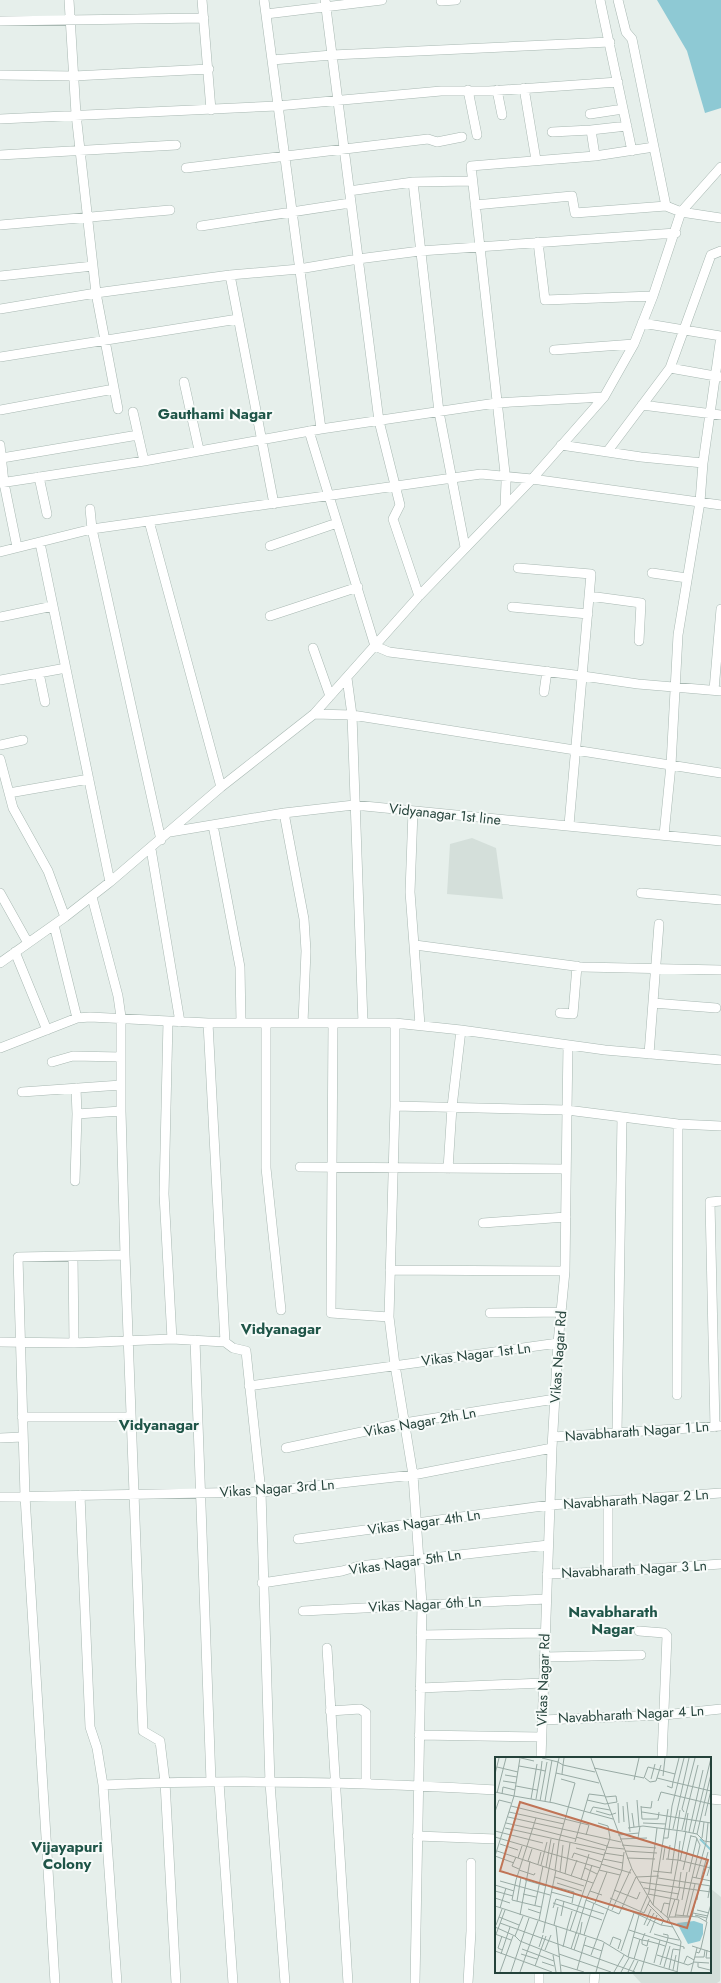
<svg xmlns="http://www.w3.org/2000/svg" width="721" height="1983" viewBox="0 0 721 1983" font-family="Jost,sans-serif">
	<style>
		.built { fill: #d4dfda }
		.water { fill: #8ec9d4 }
		.lines { fill: none; stroke-linecap: round; stroke-linejoin: round }
		.minor-casing { stroke: #a8b8b2; stroke-width: 10 }
		.minor { stroke: #fff; stroke-width: 9 }
		.labels { text-anchor: middle; dominant-baseline: central; stroke-width: 4; stroke-linejoin: round; paint-order: stroke }
		.street-label { font-size: 14px; fill: #24423a; stroke: #f7fbf9 }
		.neighbourhood-label { font-size: 15px; font-weight: bold; fill: #1f5548; stroke: #f7fbf9 }
		.inset-river { fill: none; stroke: #8ec9d4; stroke-width: 2 }
		.inset-road { fill: none; stroke: #98aaa4; stroke-width: 1 }
		.view { fill: #c07456; fill-opacity: 0.15; stroke: #c07456; stroke-width: 2 }
		.inset-edge { fill: none; stroke: #24423a; stroke-width: 2 }
	</style>
	<rect width="100%" height="100%" fill="#e6efeb"/>
	<path class="built" d="M472,838L496,848L503,899L447,894L450,844Z
		M710,1888L721,1897L720,1981L717,1983H641L631,1972H710Z"/>
	<path class="water" d="M657,0H721V108L705,113L687,51Z"/>
	<g class="lines">
		<defs>
			<path id="minor" d="M69,0L76,114L96,293L230,275L299,269L358,259L420,251L676,233
				M202,0L211,110
				M264,0L321,429
				M325,0L379,421L400,505L393,519L419,596
				M600,0L632,151
				M618,0L626,32L632,39L666,206L681,212L721,218
				M441,1L456,0
				M266,14L382,0
				M0,21L204,18
				M272,60L332,55L610,42
				M0,75L74,76L209,69
				M524,88L536,160
				M468,90L477,135
				M497,90L502,115
				M590,114L623,109
				M0,119L277,106L441,91H489L618,82
				M591,130L627,126
				M552,132L591,130L595,156
				M0,155L176,145
				M186,168L428,139L437,142L462,137
				M413,182L439,412L465,547
				M349,191L413,182L472,181
				M475,205L572,196L575,213L666,206
				M0,225L170,210
				M201,226L350,203
				M538,242L545,300L653,296
				M230,275L274,504
				M0,276L93,266
				M0,309L96,293L118,409
				M642,323L721,336
				M554,350L634,344
				M0,357L238,319
				M670,368L721,377
				M184,382L199,450
				M642,405L721,415
				M0,410L114,389
				M133,412L144,461
				M309,431L375,646L389,652L583,676L638,684L721,691
				M0,445L4,483L17,547
				M561,445L641,457L703,463L700,502L678,635L671,765L664,835
				M607,452L670,368L711,255L721,251
				M2,458L138,435
				M703,463L721,336
				M39,477L47,514
				M0,483L144,461L321,429L496,403L604,397
				M505,507L506,482L471,166L595,156L654,147
				M90,509L92,529L161,840
				M149,521L221,787
				M40,543L110,882
				M270,546L337,523
				M0,552L92,529L481,474L532,479L721,505
				M518,568L591,574L569,825
				M652,573L687,578
				M589,596L641,603L639,641
				M512,607L588,614
				M270,616L358,587
				M0,617L53,606
				M313,648L330,696
				M39,673L45,702
				M347,678L352,715L363,1023
				M0,680L66,668
				M714,690L721,609
				M544,692L547,671
				M314,714L352,715L721,773
				M0,745L23,740
				M0,759L13,808L48,871L65,917
				M9,793L89,779
				M413,811L410,892L420,1025
				M284,813L304,919L306,951L303,1023
				M213,825L240,967L241,1023
				M170,832L284,813L354,805L721,841
				M151,849L180,1022
				M0,893L28,943
				M641,893L721,900
				M92,897L118,996L121,1017V1111L125,1255L143,1731L160,1741L165,1782L176,1983
				M54,925L77,1018
				M415,945L582,967L721,970
				M15,952L47,1030
				M0,963L65,917L110,882L221,787L314,714L419,596L532,479L604,397L634,344L653,296L681,212L721,167
				M653,1003L716,1008
				M560,1013L573,1014L577,966
				M168,1021L164,1194L172,1339
				M208,1023L225,1342L233,1348L246,1351L261,1492L270,1783L285,1983
				M266,1023V1168L281,1310
				M333,1023L331,1313L389,1317
				M395,1023L461,1030L605,1050L721,1060
				M0,1048L77,1018L90,1017L208,1023H395V1106L389,1317L395,1365L413,1475L422,1604L415,1983
				M649,1054L659,924
				M52,1062L73,1056L121,1057
				M76,1088L77,1114
				M22,1092L121,1085
				M395,1106L567,1110L568,1045
				M300,1167L566,1169
				M448,1169L452,1107L461,1030
				M75,1181L77,1114L121,1111
				M483,1223L566,1217
				M73,1256L74,1343
				M390,1270L565,1271
				M490,1313L561,1312
				M195,1340L211,1782
				M0,1342L74,1343L172,1339L225,1342
				M249,1386L558,1343
				M677,1395L678,1124
				M22,1417H131
				M715,1427L710,1202L721,1201
				M617,1433L622,1117
				M553,1437L721,1426
				M0,1438L23,1437
				M286,1448L404,1423L555,1399
				M80,1495L90,1727L97,1748L103,1785L117,1983
				M0,1497L261,1492L413,1475L552,1448
				M298,1539L550,1505L721,1493
				M608,1572V1501
				M547,1574L608,1572L721,1564
				M262,1583L342,1571L359,1566L548,1545
				M303,1611L546,1599
				M639,1631L664,1633L667,1636L662,1758
				M421,1635L545,1633
				M327,1648L348,1983
				M544,1657L641,1655
				M420,1688L543,1683
				M330,1711L360,1709L366,1713V1784
				M542,1720L664,1715L721,1709
				M419,1735L541,1737
				M541,1758L552,1448L558,1343L565,1271L567,1110L678,1124L721,1126
				M219,1782L233,1983
				M103,1785C234,1779 366,1782 496,1790
				M710,1799L721,1800
				M417,1836L496,1839
				M55,1983L25,1496L18,1257L125,1255
				M468,1983L471,1931V1863
				M539,1983V1972
				M594,1983L595,1972"/>
		</defs>
		<use href="#minor" class="minor-casing"/>
		<use href="#minor" class="minor"/>
	</g>
	<g class="labels">
		<g class="street-label">
			<text transform="translate(445 814) rotate(6)">Vidyanagar 1st line</text>
			<text transform="translate(476 1354) rotate(-7)">Vikas Nagar 1st Ln</text>
			<text transform="translate(558 1357) rotate(-86)">Vikas Nagar Rd</text>
			<text transform="translate(420 1422) rotate(-10)">Vikas Nagar 2th Ln</text>
			<text transform="translate(637 1431) rotate(-4)">Navabharath Nagar 1 Ln</text>
			<text transform="translate(277 1488) rotate(-4)">Vikas Nagar 3rd Ln</text>
			<text transform="translate(636 1499) rotate(-4)">Navabharath Nagar 2 Ln</text>
			<text transform="translate(424 1522) rotate(-8)">Vikas Nagar 4th Ln</text>
			<text transform="translate(405 1562) rotate(-8)">Vikas Nagar 5th Ln</text>
			<text transform="translate(634 1569) rotate(-3)">Navabharath Nagar 3 Ln</text>
			<text transform="translate(425 1604) rotate(-3)">Vikas Nagar 6th Ln</text>
			<text transform="translate(543 1680) rotate(-88)">Vikas Nagar Rd</text>
			<text transform="translate(631 1714) rotate(-3)">Navabharath Nagar 4 Ln</text>
		</g>
		<g class="neighbourhood-label">
			<text x="215" y="414">Gauthami Nagar</text>
			<text x="281" y="1329">Vidyanagar</text>
			<text x="159" y="1425">Vidyanagar</text>
			<text x="613" y="1612">Navabharath<tspan x="613" dy="17">Nagar</tspan></text>
			<text x="67" y="1847">Vijayapuri<tspan x="67" dy="17">Colony</tspan></text>
		</g>
	</g>
	<g transform="translate(495 1757)">
		<rect width="216" height="216" fill="#e6efeb"/>
		<path d="M199,164L208,167V177L205,184L193,187L182,166Z" fill="#8ec9d4"/>
		<path class="inset-river" d="M205,82L216,93"/>
		<path class="inset-road" d="M26,1L39,4M47,1L63,5L61,16M64,1L63,5L68,8L69,1M96,1L137,112L158,148L173,161L186,185L182,215M47,4L46,13L50,14M24,9L46,13L41,42M2,10L23,15M99,11L149,21L153,10L180,17L178,25L216,34M0,17L4,1M67,17L68,8L100,15M180,17L184,1M10,18L22,20M168,19L170,1M150,21L155,25L161,24L166,8M162,21L178,25L177,31L172,29M156,22L160,7M139,23L144,1M8,24L21,26M21,29L42,33M0,35L19,39M2,36L11,1M7,37L8,30L20,33M19,39L59,46L118,62M36,42L42,7M92,43L110,47L122,45L121,39L110,40M142,43L144,69M45,44L52,5M50,44L57,3M163,44L166,35L216,47M55,45L61,16L104,26M132,45L135,75M123,46L124,66M16,49L94,68L91,78M128,49L129,65M146,49L147,62M146,50L156,51L157,44M101,54L115,58L121,56M0,55L4,43L16,46M14,55L69,67M147,55L216,66M189,55L187,52L200,1M95,56L98,50L115,53M137,56L139,70M210,59L216,33M13,60L126,85M41,61L21,123L17,143L46,150M147,62H163L164,55M11,66L38,72M148,66L171,67M10,71L110,93M38,71L81,82M133,71L148,69L187,74L202,77L209,84L216,85M178,72L194,1M187,73L203,8M0,74L48,86M190,74L193,56M194,75L208,13M198,76L216,1M202,77L216,17M123,78L144,76M0,80L105,111L115,81L113,69L103,66M81,80L112,89M143,81L145,69M169,81H173L177,49L189,1M207,81L209,65M125,82L152,81M80,85L94,37L110,39M5,87L23,93M127,88L161,91M111,90L129,92M81,91L109,98M2,94L92,124L75,174M130,94L162,96M109,96L129,99M0,99L19,106M0,99L19,39L25,1M21,100L17,109L24,112M23,101L27,89M77,101L79,96L107,105M132,101L160,102M108,102L128,106M171,102L183,103L185,84M173,102L175,88M168,103L170,90M33,104L37,92M185,104L191,74M43,107L46,95M106,107L136,116M46,108L52,85M97,108L92,124L98,126M51,110L56,82M90,111L102,117M24,113L39,118L40,116M60,113L64,84L80,26L66,22M104,113L125,118M188,113L196,78M158,114L177,116M65,115L68,88M194,115L202,81M176,116L185,53M70,117L75,86M76,119L82,103M212,119L216,106M60,120L89,129M197,120L216,124M163,121L216,129M201,121L211,86L213,66M206,122L213,95M30,123L51,129M86,123L94,97M5,124L55,138M145,125L216,135M62,126L87,134M0,128L19,134M57,129L79,135L77,146M184,130L186,115M149,131L184,137M119,133L142,142L145,135M0,134L18,139M95,134L107,138M56,135L78,141M28,137L41,140M153,137L184,143L180,160M0,141L15,146M115,141L149,156L155,143M213,141L215,129M182,142L185,130M91,143L105,111M187,143L192,115M202,143L204,128M22,144L26,120M58,146L107,163M100,146L112,115M153,147L169,163L166,168M40,148L48,109M158,148L173,52M0,149L107,184L133,200L183,215M127,150L166,168L178,170M5,151L11,131M58,151L61,142L109,157M33,152L45,156M117,153L136,112M202,153L214,156M166,156L169,146L175,147M198,156L213,159M25,158L35,104M181,158L203,160L212,165L206,191L204,196L201,195M200,158L212,161M66,159L69,144M188,159L205,88L201,80L196,79M192,159L200,127M4,160L24,168M172,160L183,103L216,111M174,160L180,142M197,160L200,145M44,163L59,86M211,164L216,147M172,165L174,160H196M5,166L140,215M1,168L7,152M59,168L63,150M149,168L156,152M61,169L66,215M152,169L159,156M0,170L20,179L28,159M72,172L77,154M134,173L165,183M48,176L61,113M155,176L162,158M0,177L16,183M81,177L91,143L124,157L141,120L164,119M85,177L87,165M159,177L173,181V178L168,177M89,178L99,146M7,179L3,191L7,193M20,179L25,184L65,200M0,180L10,153M138,180L147,183L150,176M154,182L153,184L152,189L147,187V183L153,184L164,187L170,189M89,188L107,194M115,188L118,180L126,183L123,192M197,189L216,195M44,190L48,178M68,190L72,173M27,192L59,204M76,192L81,176M50,193L56,178M79,193L84,177M212,193L211,201H216M0,194L57,215M126,194L139,156M6,197L15,170M26,197L42,202M64,197L116,215M58,198L61,215M96,198L127,113L129,95M162,198L193,208L198,206M133,200L144,158L154,135L162,71M200,200H209L210,193M139,202L145,182M47,205L59,209M198,205L214,206M159,206L165,183L189,190V192M189,206L192,199L199,203M203,206V210L215,213M66,208L89,215M165,208L173,181L184,183M40,209L51,179M169,210L175,189M174,212L178,192L185,193M82,213L91,180M178,213L181,198M5,215L18,179M16,215L34,161M25,215L43,164M101,215L109,186M119,215L129,198M126,215L134,201M133,215L139,203M138,215L143,204M146,215L153,190M196,215L202,191"/>
		<path class="view" d="M25,45L213,103L192,171L5,114Z"/>
		<rect width="216" height="216" class="inset-edge"/>
	</g>
</svg>
